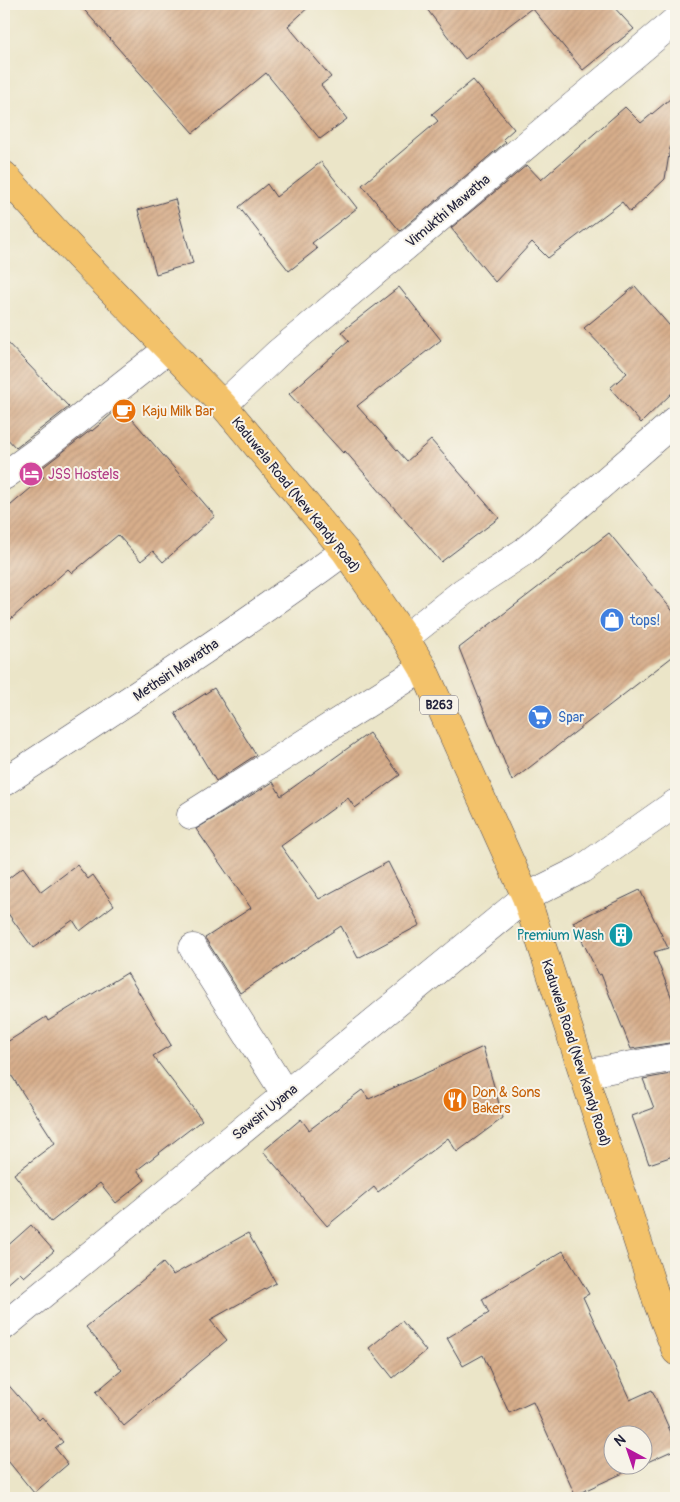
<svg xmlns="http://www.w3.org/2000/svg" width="680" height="1502" viewBox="0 0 680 1502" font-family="Pangolin,sans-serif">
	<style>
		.building { fill: url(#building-hatch); fill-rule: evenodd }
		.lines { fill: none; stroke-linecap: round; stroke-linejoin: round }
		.street-casing { stroke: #403f50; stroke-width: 29 }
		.primary-casing { stroke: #403f50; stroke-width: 29 }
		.street { stroke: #fff; stroke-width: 28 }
		.primary { stroke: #f3c26a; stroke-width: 28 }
		.labels { text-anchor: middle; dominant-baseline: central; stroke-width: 4; stroke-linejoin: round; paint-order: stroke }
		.shield { fill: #f7f3e8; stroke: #62616f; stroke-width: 1 }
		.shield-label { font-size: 12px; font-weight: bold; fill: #22223b }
		.street-label { font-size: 14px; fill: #22223b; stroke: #f7f3e8 }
		.food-label { font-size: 14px; fill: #c56008; stroke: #f7f3e8; text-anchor: start }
		.hotel-label { font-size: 14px; fill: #b23c85; stroke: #f7f3e8; text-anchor: start }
		.shop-label { font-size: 14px; fill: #366cbe; stroke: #f7f3e8; text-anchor: start }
		.culture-label { font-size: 14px; fill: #0d838f; stroke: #f7f3e8; text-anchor: end }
	</style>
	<defs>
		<pattern id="building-hatch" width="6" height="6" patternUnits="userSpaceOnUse" patternTransform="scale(1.25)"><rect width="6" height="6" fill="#d7ae8b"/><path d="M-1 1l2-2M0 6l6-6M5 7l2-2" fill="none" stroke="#b89579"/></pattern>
	</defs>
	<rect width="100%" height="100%" fill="#f7f3e8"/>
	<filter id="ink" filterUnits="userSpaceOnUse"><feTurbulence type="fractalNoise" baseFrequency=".02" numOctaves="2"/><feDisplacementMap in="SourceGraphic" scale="10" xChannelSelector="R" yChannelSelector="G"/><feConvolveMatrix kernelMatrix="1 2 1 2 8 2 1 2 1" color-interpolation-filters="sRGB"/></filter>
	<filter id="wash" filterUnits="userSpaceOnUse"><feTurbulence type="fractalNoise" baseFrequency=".0096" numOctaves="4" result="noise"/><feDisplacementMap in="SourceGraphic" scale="20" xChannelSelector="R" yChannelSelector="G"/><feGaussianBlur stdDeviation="1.12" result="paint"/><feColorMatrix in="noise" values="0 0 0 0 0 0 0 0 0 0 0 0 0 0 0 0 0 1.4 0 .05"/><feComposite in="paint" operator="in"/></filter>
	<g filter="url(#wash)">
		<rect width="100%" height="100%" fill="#ebe5c8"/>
		<g id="blocks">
			<path class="building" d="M79,4H312L288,26L331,77L321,85L347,119L320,139L266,73L193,133Z
				M423,4H611L634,29L583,70L532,8L465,59Z
				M473,80L514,129L503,139L506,142L400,231L362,185L438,121L432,114Z
				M676,94V112L665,179L630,212L622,202L548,258L532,242L495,282L451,228L527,165L541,180L625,107L641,123Z
				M321,162L357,208L312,243L317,249L289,271L239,207L267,184L276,197Z
				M175,199L193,263L156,274L138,210Z
				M635,286L676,333V389L641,423L610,388L627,373L584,328Z
				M399,287L441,340L357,406L407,461L431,440L499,518L441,562L345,451L343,453L289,394L349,341L341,332Z
				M4,339L69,407L16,448L4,435Z
				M121,406L215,516L163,562L153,551L141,561L118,535L72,573L68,569L4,625V511L44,477L38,471L91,430L92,431Z
				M609,533L676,615V654L512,781L459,648Z
				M214,688L256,755L216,781L175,713Z
				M369,733L400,775L355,808L348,798L281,846L319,899L388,862L420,925L358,958L341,926L240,993L205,938L251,908L196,829L273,782L281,796Z
				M77,865L88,879L93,875L114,905L80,931L73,920L33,948L4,908V882L23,867L41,892Z
				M640,890L668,948L654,952L676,1009V1042L631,1049L601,974L599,975L573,922Z
				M127,973L171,1045L153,1056L202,1120L137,1170L145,1180L116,1203L100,1183L51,1222L14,1174L55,1143L4,1064V1044L46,1017L48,1021Z
				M483,1047L503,1118L457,1152L448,1138L378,1192L374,1187L327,1226L263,1151L301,1119L309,1130L362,1090L369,1099Z
				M676,1073V1159H675L673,1156L649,1164L632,1116L654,1108L643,1079Z
				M31,1225L54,1251L24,1277L20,1273L4,1287V1249Z
				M248,1233L276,1283L210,1320L227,1340L124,1426L96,1392L122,1370L86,1327L163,1263L173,1275Z
				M563,1251L589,1294L583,1297L630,1400L652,1390L676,1444V1449L575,1495L533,1402L509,1413L483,1355L463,1366L447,1338L489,1313L482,1299ZM612,1434H642V1464H612Z
				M402,1321L426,1351L393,1378L369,1348Z
				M4,1380L39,1420L42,1417L63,1442L55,1448L68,1464L34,1493L4,1456Z"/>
		</g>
	</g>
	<g filter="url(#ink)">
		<use href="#blocks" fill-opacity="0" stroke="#403f50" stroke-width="1"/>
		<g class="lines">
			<defs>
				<path id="street" d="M223,405L278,353L676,20
					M4,476L45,446L168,349
					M405,638L463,592L525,551L676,420
					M4,782C119,707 234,633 345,551
					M191,815L423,668
					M193,948L286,1095
					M583,1074L676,1057
					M4,1326L526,897L582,869L676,803"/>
				<path id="primary" d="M4,175L79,257L223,405L345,551L405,638L423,668L526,897L658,1304L676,1351"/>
			</defs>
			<use href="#street" class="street-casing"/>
			<use href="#primary" class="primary-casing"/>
			<use href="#street" class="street"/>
			<use href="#primary" class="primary"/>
		</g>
	</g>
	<defs>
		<symbol id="cafe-disc" viewBox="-11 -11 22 22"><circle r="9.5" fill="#e8710a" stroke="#f7f3e8"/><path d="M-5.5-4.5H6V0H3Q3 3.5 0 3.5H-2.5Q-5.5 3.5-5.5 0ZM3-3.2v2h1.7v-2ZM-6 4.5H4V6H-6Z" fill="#fff"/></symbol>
		<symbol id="hotel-disc" viewBox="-11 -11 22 22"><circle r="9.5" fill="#d1479c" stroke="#f7f3e8"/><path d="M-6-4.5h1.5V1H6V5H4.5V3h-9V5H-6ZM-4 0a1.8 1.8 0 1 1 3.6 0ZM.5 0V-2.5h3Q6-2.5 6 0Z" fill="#fff"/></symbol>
		<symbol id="shop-disc" viewBox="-11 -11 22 22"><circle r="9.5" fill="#3f7fe0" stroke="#f7f3e8"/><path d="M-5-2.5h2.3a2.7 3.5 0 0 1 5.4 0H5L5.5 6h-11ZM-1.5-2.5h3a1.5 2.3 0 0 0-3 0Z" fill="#fff"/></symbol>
		<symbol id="supermarket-disc" viewBox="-11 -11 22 22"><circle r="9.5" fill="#3f7fe0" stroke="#f7f3e8"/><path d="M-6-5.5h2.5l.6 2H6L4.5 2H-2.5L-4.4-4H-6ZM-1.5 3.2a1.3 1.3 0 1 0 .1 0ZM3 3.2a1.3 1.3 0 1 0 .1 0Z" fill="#fff"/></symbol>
		<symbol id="building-disc" viewBox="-11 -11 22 22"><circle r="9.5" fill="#0f9aa8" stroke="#f7f3e8"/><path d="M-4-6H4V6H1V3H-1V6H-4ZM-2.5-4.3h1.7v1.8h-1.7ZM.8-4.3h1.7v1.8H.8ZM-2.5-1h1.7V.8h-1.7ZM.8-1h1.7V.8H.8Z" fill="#fff"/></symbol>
		<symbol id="restaurant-disc" viewBox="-11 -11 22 22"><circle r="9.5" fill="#e8710a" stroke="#f7f3e8"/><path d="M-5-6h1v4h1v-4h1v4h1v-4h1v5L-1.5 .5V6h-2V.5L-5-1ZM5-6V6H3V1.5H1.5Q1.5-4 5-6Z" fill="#fff"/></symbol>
	</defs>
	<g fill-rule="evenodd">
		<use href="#cafe-disc" x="110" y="397" width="28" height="28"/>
		<use href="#hotel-disc" x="17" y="460" width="28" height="28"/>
		<use href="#shop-disc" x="598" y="606" width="28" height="28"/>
		<use href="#supermarket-disc" x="526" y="703" width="28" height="28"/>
		<use href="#building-disc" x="607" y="921" width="28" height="28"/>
		<use href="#restaurant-disc" x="441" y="1086" width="28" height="28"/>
	</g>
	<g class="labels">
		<rect class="shield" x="420" y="695.5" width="38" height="19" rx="4"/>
		<g class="shield-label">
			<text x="439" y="705">B263</text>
		</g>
		<g class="street-label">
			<text transform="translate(448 211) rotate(-40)">Vimukthi Mawatha</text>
			<text transform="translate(296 495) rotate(51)">Kaduwela Road (New Kandy Road)</text>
			<text transform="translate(176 670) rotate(-34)">Methsiri Mawatha</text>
			<text transform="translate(576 1053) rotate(72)">Kaduwela Road (New Kandy Road)</text>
			<text transform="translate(265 1112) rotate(-39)">Sawsiri Uyana</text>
		</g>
		<g class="food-label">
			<text x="142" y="411">Kaju Milk Bar</text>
			<text x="472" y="1092">Don &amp; Sons<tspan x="472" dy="16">Bakers</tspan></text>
		</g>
		<g class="hotel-label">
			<text x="48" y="474">JSS Hostels</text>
		</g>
		<g class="shop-label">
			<text x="630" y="620">tops!</text>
			<text x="558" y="717">Spar</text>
		</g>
		<g class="culture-label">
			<text x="604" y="935">Premium Wash</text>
		</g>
	</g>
	<rect width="680" height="1502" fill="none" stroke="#f7f3e8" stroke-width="20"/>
	<g transform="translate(628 1450) rotate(320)"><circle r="24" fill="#f7f3e8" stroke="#a29fa3"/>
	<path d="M0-4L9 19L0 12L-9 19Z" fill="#b5179e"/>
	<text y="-8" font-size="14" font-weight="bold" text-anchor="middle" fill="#22223b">N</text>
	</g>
</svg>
